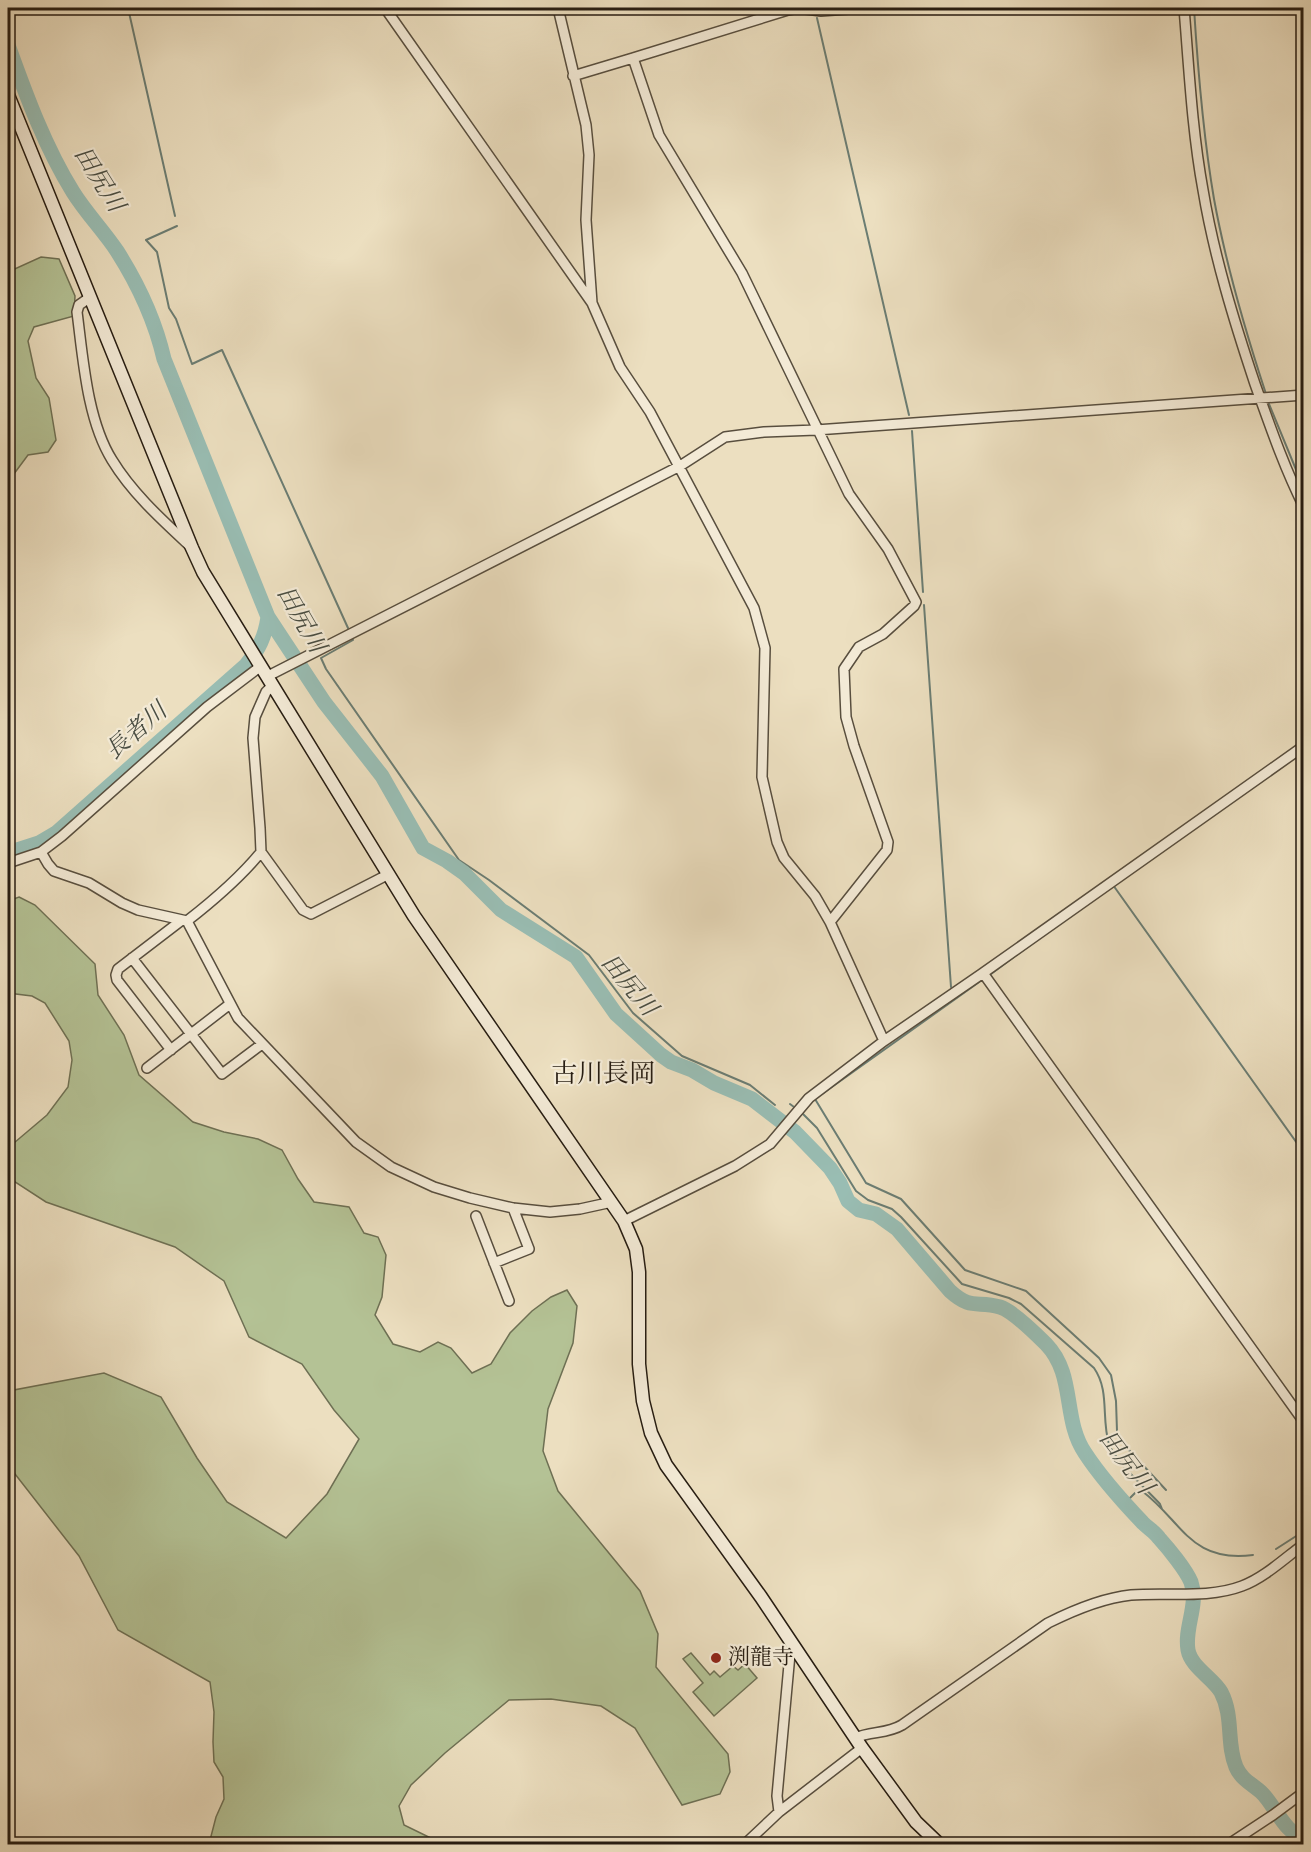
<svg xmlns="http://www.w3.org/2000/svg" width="1311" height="1852" viewBox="0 0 1311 1852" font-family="'Old Standard TT','Noto Serif JP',serif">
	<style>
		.green { fill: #b4c295; stroke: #6e7054; stroke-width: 1.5 }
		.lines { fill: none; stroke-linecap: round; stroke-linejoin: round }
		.stream { stroke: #6b7d73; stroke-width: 2 }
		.river { stroke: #99bdb3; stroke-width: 15 }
		.street-casing { stroke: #584e3e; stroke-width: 12 }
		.secondary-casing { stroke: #271d12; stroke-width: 15 }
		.street { stroke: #f3ead6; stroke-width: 9 }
		.secondary { stroke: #f3ead6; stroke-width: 12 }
		.poi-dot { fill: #8f2418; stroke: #f3ead6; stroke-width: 2 }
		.labels { text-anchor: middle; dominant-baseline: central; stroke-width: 4.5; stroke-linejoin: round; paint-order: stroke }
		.poi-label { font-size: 22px; fill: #271d12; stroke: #f3ead6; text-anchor: start }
		.water-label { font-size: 24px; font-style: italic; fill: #494d42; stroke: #f3ead6 }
		.quarter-label { font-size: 26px; fill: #271d12; stroke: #f3ead6 }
	</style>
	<rect width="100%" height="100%" fill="#ecdfc0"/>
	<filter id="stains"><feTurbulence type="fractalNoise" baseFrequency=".00333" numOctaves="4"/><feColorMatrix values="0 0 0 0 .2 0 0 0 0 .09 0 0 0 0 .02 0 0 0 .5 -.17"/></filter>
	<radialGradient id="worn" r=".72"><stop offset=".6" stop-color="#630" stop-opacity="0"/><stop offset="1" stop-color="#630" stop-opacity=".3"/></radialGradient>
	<path class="green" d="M41,257L59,259L75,296L74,316L34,327L28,341L36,378L49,398L56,440L48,452L28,455L8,482V272Z
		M19,897L35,905L95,964L98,995L124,1035L139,1075L193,1122L224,1132L258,1139L282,1150L298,1179L314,1202L349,1207L364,1233L378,1237L386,1255L382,1297L375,1315L393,1344L420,1352L438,1342L451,1348L472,1373L491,1364L510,1333L532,1311L551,1297L567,1290L577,1306L573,1343L548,1409L543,1451L558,1491L640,1591L658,1634L656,1667L728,1754L730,1772L720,1794L682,1805L635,1728L601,1706L551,1699L509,1700L445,1753L411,1785L399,1806L404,1825L443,1844H209L216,1817L224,1799L223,1777L214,1762L213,1742L214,1712L210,1682L118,1630L79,1556L8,1465L14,1390L104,1373L161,1397L197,1458L227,1502L286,1538L327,1494L359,1439L334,1410L302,1364L249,1337L224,1281L175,1247L46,1202L12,1180L8,1175V1148L47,1115L68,1087L72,1060L69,1041L45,1003L32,996L8,993V901Z
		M691,1653L710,1675L714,1671L720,1677L733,1666L738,1670L745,1664L757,1678L714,1716L693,1692L703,1683L683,1659Z"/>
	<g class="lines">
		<path class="stream" d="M128,8L175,216
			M1194,8C1198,72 1203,135 1214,199C1226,265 1245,330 1266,394
			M817,18L909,415
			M177,226L146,240L157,252L169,308L176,319L192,364L222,350L348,628
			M1269,404L1304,489
			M912,431L923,592
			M924,605L951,987
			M352,637L353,640L321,658L326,669L459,860L489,880L589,955L633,1013L682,1056L750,1085L775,1105
			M1113,885L1304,1153
			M991,974L1037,940
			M822,1094L982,980
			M815,1099L866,1183L901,1199L965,1270L1026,1291L1099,1358L1111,1375L1116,1401L1117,1431L1127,1448L1166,1490
			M790,1104L794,1107
			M801,1112L817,1128L856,1191L868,1200L892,1209L901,1217L962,1284L1009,1298L1021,1304L1094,1368C1110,1391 1101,1418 1109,1444C1115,1461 1147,1490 1160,1504L1162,1509
			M1125,1503L1135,1493L1142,1491C1183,1522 1190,1563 1253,1555
			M1276,1549L1304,1531"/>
		<path class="river" d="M8,45C26,95 45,147 73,192C86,213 103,230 117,251C138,284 155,320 164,359L268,617L324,702L382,776L423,848L447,861L464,873L501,910L576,957L616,1014L661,1055L671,1062L692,1070L714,1083L752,1099L795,1132L830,1168L840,1183L848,1201L859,1210L876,1214L897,1229L950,1291C972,1311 977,1300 1000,1307C1013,1311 1036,1334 1046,1344C1076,1375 1062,1419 1085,1453C1100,1476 1124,1503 1143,1523C1148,1528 1155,1532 1159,1538C1169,1549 1186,1570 1191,1582C1199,1605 1184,1627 1188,1650C1191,1667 1213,1678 1221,1692C1234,1717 1226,1743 1236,1767C1241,1779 1252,1784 1261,1792C1275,1805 1284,1833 1304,1838
			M8,853L39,843L56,833L246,665C259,649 265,637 268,617"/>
		<defs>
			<path id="street" d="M385,8L592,303L620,367L650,412L754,608L765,648L762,777L777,842L784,858L815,896L830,922L884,1041
				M558,8L586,125L589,155L586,220L592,303
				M1184,8C1189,68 1192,130 1203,190C1214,256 1234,321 1255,384C1270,426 1284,467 1304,507
				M633,58L788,10L798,8L821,11L862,8
				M573,76L633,58L659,135L742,273L849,494L888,549L916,602L914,606L883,634L859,647L844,669L846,717L854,746L888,842L887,850L830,922
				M89,298L79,305L77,312C83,358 87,420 112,460C132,493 162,520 190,546
				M268,676L680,466L725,437L764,432L816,430L1304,395
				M273,685L266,692L255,717L253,738L260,828L261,852L303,910L311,914L389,874
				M41,852L48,864L54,871L89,883L122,903L138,910L187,921C214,900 239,879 261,852
				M8,863L41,852L62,836L207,707L261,666
				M187,921L238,1018L356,1142L391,1167L434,1187L470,1198L513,1208L550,1212L580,1209L612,1202
				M132,958L222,1074L262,1044
				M983,973L1304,746
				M171,1050L117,980L116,975L118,969L182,920
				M147,1068L230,1004
				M476,1216L509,1301
				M624,1221L735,1166L770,1144L809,1098L884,1041L983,973L1304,1422
				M494,1263L529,1249L513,1208
				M855,1738C871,1731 887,1734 902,1725L1048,1623C1074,1610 1102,1598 1131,1595C1167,1592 1208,1599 1242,1586C1264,1578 1285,1558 1304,1544
				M779,1812L777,1796L791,1643
				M745,1844L779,1812L862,1748
				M1229,1844L1273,1815L1304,1792"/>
			<path id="secondary" d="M8,95L192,548L203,572L414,916L624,1221L636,1249L639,1272V1364L643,1401L651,1433L666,1465L761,1597L862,1748L916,1822L939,1844"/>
		</defs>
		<use href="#street" class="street-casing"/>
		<use href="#secondary" class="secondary-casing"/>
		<use href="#street" class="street"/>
		<use href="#secondary" class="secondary"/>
	</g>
	<circle class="poi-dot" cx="716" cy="1658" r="6"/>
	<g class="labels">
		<g class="poi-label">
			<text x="728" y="1658">渕龍寺</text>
		</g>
		<g class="water-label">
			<text transform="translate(98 180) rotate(58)">田尻川</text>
			<text transform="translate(300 620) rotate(60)">田尻川</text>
			<text transform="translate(137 732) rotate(-41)">長者川</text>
			<text transform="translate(628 986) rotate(50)">田尻川</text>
			<text transform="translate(1125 1463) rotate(53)">田尻川</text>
		</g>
		<g class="quarter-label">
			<text x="603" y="1075">古川長岡</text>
		</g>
	</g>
	<rect width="1311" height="1852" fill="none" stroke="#ecdfc0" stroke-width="30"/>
	<rect x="9" y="9" width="1293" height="1834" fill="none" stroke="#271d12" stroke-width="3"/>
	<rect x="15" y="15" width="1281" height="1822" fill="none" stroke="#271d12" stroke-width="1.5"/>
	<rect width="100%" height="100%" filter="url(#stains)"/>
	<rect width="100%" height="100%" fill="url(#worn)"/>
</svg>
